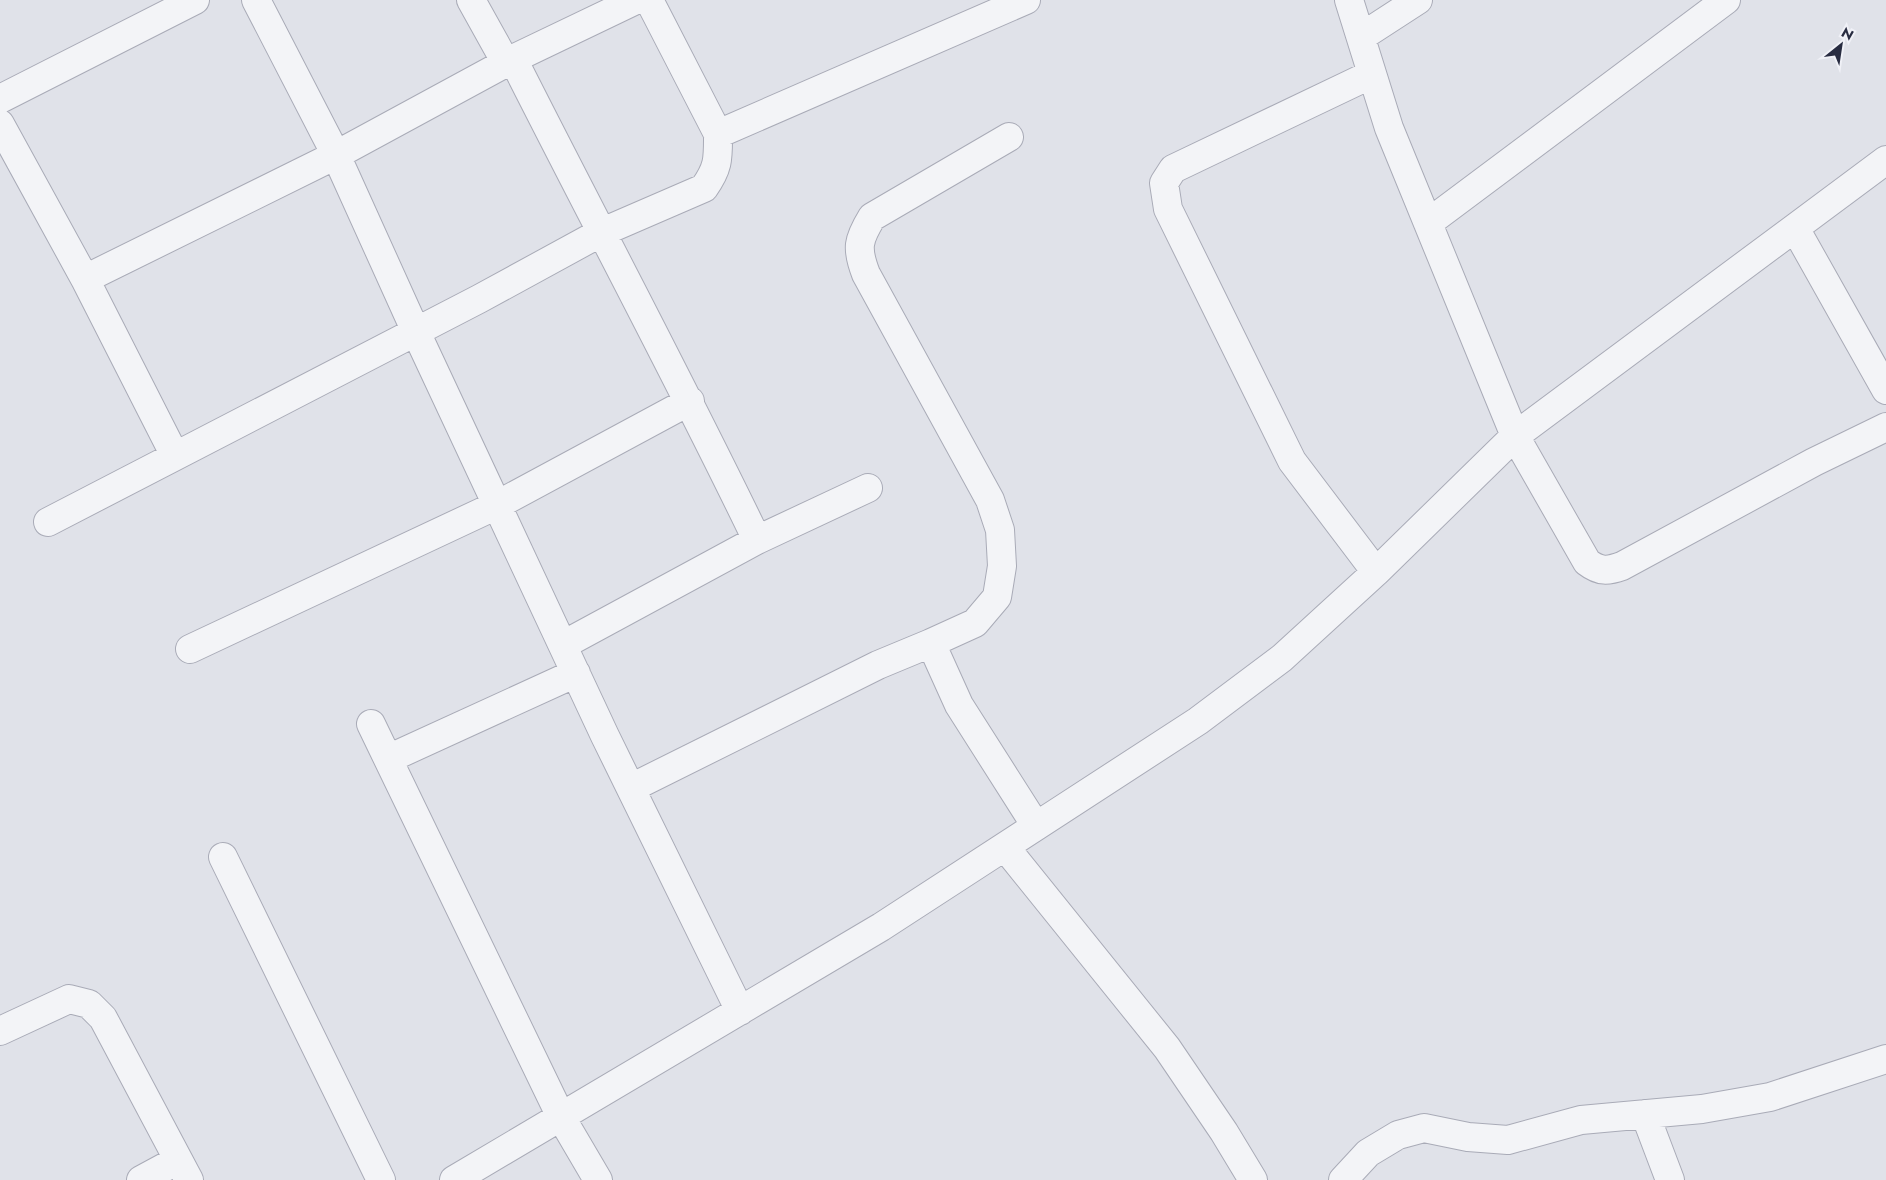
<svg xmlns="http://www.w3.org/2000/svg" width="1886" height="1180" viewBox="0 0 1886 1180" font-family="Jost,sans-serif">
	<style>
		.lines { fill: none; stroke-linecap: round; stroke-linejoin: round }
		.minor-casing { stroke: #a9abb7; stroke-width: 30 }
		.minor { stroke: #f3f4f7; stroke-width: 28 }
	</style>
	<rect width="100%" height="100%" fill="#e0e2e9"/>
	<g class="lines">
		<defs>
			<path id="minor" d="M256,0L336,155L416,332L605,736L740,1011
				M471,0L506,63
				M649,0L718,134
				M1349,0L1389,128L1515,436L1587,562C1600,572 1608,571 1622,566L1814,462L1886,427
				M1361,37L1418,0
				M513,59C594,220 679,378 757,540L563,645
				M1372,74L1173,169L1164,183L1168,209L1292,461L1376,572
				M0,99L195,0
				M0,124L85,279L175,456
				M1428,223L1726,0
				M1795,228L1886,390
				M85,279L336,155L513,59L636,0
				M48,522L479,299L600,233L704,188C719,167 718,158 718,134L1026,0
				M757,540L868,488
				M931,643L975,623L997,597L1002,566L1000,530L990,500L866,274C856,248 858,240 872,217L1009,137
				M190,649L497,505L690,401
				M371,724L561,1117L598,1180
				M388,759L576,673
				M631,788L878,665L931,643L959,705L1036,826
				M1005,847L1167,1048L1224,1132L1253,1180
				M223,857L381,1180
				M0,1031L69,999L89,1004L103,1018L189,1180
				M1645,1114L1670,1180
				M141,1180L178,1160
				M454,1180L881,927L1198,721L1282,658L1376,572L1515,436L1886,160
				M1343,1180L1368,1153L1398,1135L1424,1128L1468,1137L1508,1140L1581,1120L1702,1109L1770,1097L1886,1059"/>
		</defs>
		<use href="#minor" class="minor-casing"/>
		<use href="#minor" class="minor"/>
	</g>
	<g transform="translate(1841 45) rotate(30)" stroke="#f0f1f7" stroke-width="4" paint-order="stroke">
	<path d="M0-4L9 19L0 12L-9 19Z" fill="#282c41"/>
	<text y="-8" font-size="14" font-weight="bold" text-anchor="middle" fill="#282c41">N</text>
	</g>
</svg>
